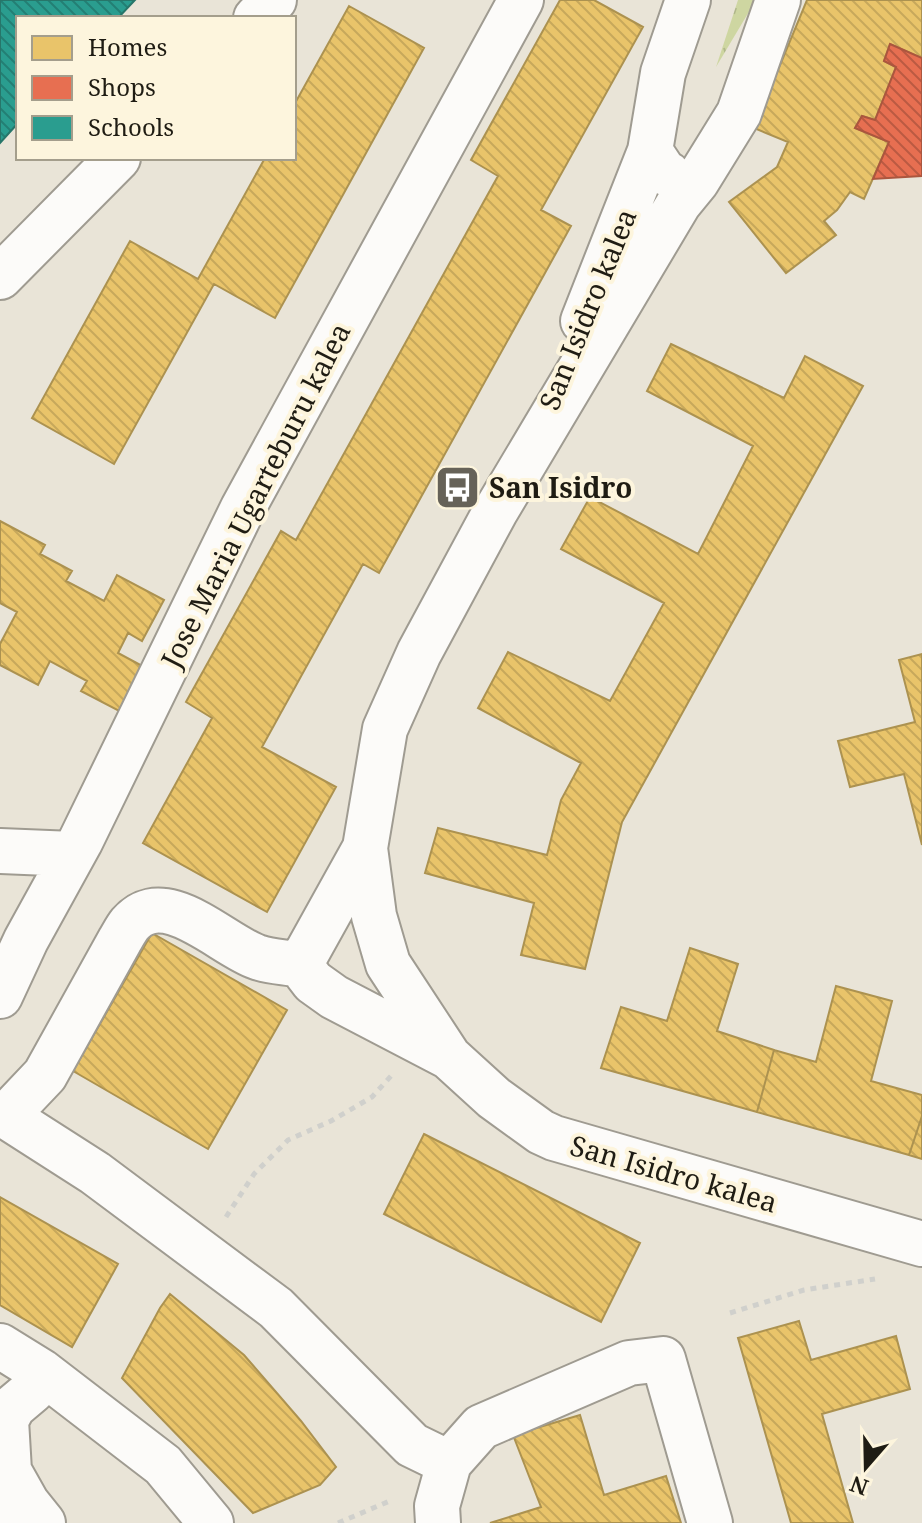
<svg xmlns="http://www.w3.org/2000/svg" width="922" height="1523" viewBox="0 0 922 1523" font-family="'Noto Serif',serif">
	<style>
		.grass { fill: url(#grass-tufts) }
		.homes { fill: url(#homes-back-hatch); stroke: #ac9250; stroke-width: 2 }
		.shops { fill: url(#shops-back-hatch); stroke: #ab563e; stroke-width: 2 }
		.schools { fill: url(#schools-back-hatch); stroke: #27766a; stroke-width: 2 }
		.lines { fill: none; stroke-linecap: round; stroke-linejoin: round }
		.minor-casing { stroke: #9f9b91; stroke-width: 48 }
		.path { stroke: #d0d0cc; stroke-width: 5; stroke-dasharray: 6 6; stroke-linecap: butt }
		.minor { stroke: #fcfbf9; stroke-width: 44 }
		.labels { text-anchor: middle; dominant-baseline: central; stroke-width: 8; stroke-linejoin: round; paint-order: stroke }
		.street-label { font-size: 28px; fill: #1f1c13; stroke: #fdf5dd }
		.poi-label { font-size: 28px; font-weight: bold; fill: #1f1c13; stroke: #fdf5dd; text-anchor: start }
	</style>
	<defs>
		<pattern id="grass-tufts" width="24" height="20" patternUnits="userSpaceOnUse" patternTransform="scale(2)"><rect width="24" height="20" fill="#ced6a1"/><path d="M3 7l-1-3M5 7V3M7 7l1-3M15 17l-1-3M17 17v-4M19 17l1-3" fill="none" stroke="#b0b78a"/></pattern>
		<pattern id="homes-back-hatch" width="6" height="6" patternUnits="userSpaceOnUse" patternTransform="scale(2)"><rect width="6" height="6" fill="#e9c46a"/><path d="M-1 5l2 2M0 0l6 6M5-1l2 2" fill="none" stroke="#c7a85b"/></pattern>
		<pattern id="shops-back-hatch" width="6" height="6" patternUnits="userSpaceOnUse" patternTransform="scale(2)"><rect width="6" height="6" fill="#e76f51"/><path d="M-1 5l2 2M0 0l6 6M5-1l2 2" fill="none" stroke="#bb5a42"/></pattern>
		<pattern id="schools-back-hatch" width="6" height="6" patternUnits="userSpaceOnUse" patternTransform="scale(2)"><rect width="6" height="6" fill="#2a9d8f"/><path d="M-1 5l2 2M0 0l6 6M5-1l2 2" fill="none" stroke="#237f74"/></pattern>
	</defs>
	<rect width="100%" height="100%" fill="#e9e4d7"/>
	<path class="grass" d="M738,0H756L716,67Z"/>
	<path class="homes" d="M560,0H594L643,27L541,210L571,226L379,573L363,564L262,747L336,787L267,912L143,843L212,718L186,702L281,531L296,540L498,176L471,160Z
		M807,0H922V58L890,44L884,61L896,67L875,120L862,116L855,128L889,142L864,199L850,192L837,210L824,221L836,235L786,273L729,202L777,167L788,142L754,128Z
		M349,6L424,48L275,318L214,284L114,464L32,418L130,241L198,279L265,158H294V105Z
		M671,344L784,398L805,356L863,386L622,822L585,969L521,955L534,903L425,873L438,828L547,855L561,800L581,763L478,708L508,652L610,701L664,603L561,549L590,497L698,554L753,446L647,391Z
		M0,521L45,545L40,554L72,571L66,581L104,601L117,575L164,600L142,641L128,633L118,653L146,668L123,713L81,691L87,681L50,661L38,685L0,665V644L17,612L0,603Z
		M922,654V845L904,774L850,787L838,741L915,722L899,660Z
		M152,933L287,1010L208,1149L73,1071Z
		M690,948L738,964L717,1031L774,1050L757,1112L601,1068L621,1007L667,1021Z
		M836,986L892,1001L871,1081L922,1095V1116L909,1155L757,1112L774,1050L816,1062Z
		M922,1116V1159L909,1155Z
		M424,1134L640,1243L601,1322L384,1214Z
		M0,1197L118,1264L72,1347L0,1305Z
		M170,1294L244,1355L301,1421L336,1467L320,1485L253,1513L122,1378L160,1308Z
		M799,1321L811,1360L896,1336L910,1389L822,1414L853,1523H791L738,1338Z
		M580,1415L604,1495L666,1476L681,1523H490L541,1507L513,1435Z"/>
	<path class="shops" d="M890,44L922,58V176L873,179L889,142L855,128L862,116L875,120L896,67L884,61Z"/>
	<path class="schools" d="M0,0H135L118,18H18V123L0,143Z"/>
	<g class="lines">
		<defs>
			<path id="minor" d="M256,18L274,0
				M668,174L664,172L650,151L663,73L688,0
				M0,277L118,158
				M583,321L650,151
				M365,848L300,965L313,982L334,997L449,1057L494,1098L541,1132L554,1138L922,1244
				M0,851L73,854
				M0,996L26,940L80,842L243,508L521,0
				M449,1057L388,964L374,916L365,848L385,729L419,653L495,512L679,203L697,181L739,113L778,0
				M0,1116H6L95,1173L276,1308L412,1445L449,1463
				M6,1116L45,1075L120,940C123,935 126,929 130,924C165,884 222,945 257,957C270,962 287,962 300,965
				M0,1346L42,1372L163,1465L211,1523
				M9,1471L27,1503L43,1523
				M0,1523L9,1471L6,1420L13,1407L32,1391L42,1372
				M438,1523L437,1506L449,1463L481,1427L629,1363L663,1359L710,1523"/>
		</defs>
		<use href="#minor" class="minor-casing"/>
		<path class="path" d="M226,1217L254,1174L288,1140L331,1121L372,1097L391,1076
			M730,1313L804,1290L875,1279
			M338,1523L392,1500"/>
		<use href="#minor" class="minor"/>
	</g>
	<defs>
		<symbol id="bus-square" viewBox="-11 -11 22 22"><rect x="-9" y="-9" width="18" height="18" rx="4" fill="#666258" stroke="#fdf5dd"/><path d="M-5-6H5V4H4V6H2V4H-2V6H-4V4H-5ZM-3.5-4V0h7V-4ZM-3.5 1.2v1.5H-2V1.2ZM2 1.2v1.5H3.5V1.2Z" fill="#fff"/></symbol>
	</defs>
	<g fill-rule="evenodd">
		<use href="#bus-square" x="432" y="462" width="51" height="51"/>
	</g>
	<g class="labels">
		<g class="street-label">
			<text transform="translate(587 309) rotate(-68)">San Isidro kalea</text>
			<text transform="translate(255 495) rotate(-63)">Jose Maria Ugarteburu kalea</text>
			<text transform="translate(674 1173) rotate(16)">San Isidro kalea</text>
		</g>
		<g class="poi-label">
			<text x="489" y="487">San Isidro</text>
		</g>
	</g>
	<rect x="16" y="16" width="280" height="144" fill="#fdf5dd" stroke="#a49e8c" stroke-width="2"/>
	<rect x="32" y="36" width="40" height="24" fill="#e9c46a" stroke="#a49e8c" stroke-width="2"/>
	<text x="88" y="56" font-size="24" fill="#1f1c13">Homes</text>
	<rect x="32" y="76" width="40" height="24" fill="#e76f51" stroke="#a49e8c" stroke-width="2"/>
	<text x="88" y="96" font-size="24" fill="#1f1c13">Shops</text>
	<rect x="32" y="116" width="40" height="24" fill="#2a9d8f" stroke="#a49e8c" stroke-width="2"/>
	<text x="88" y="136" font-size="24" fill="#1f1c13">Schools</text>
	<g transform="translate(866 1467) rotate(200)" stroke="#fdf5dd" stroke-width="6" paint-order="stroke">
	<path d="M0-6L14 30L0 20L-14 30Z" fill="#1f1c13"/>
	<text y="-12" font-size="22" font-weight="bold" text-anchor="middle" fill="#1f1c13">N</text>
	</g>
</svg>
